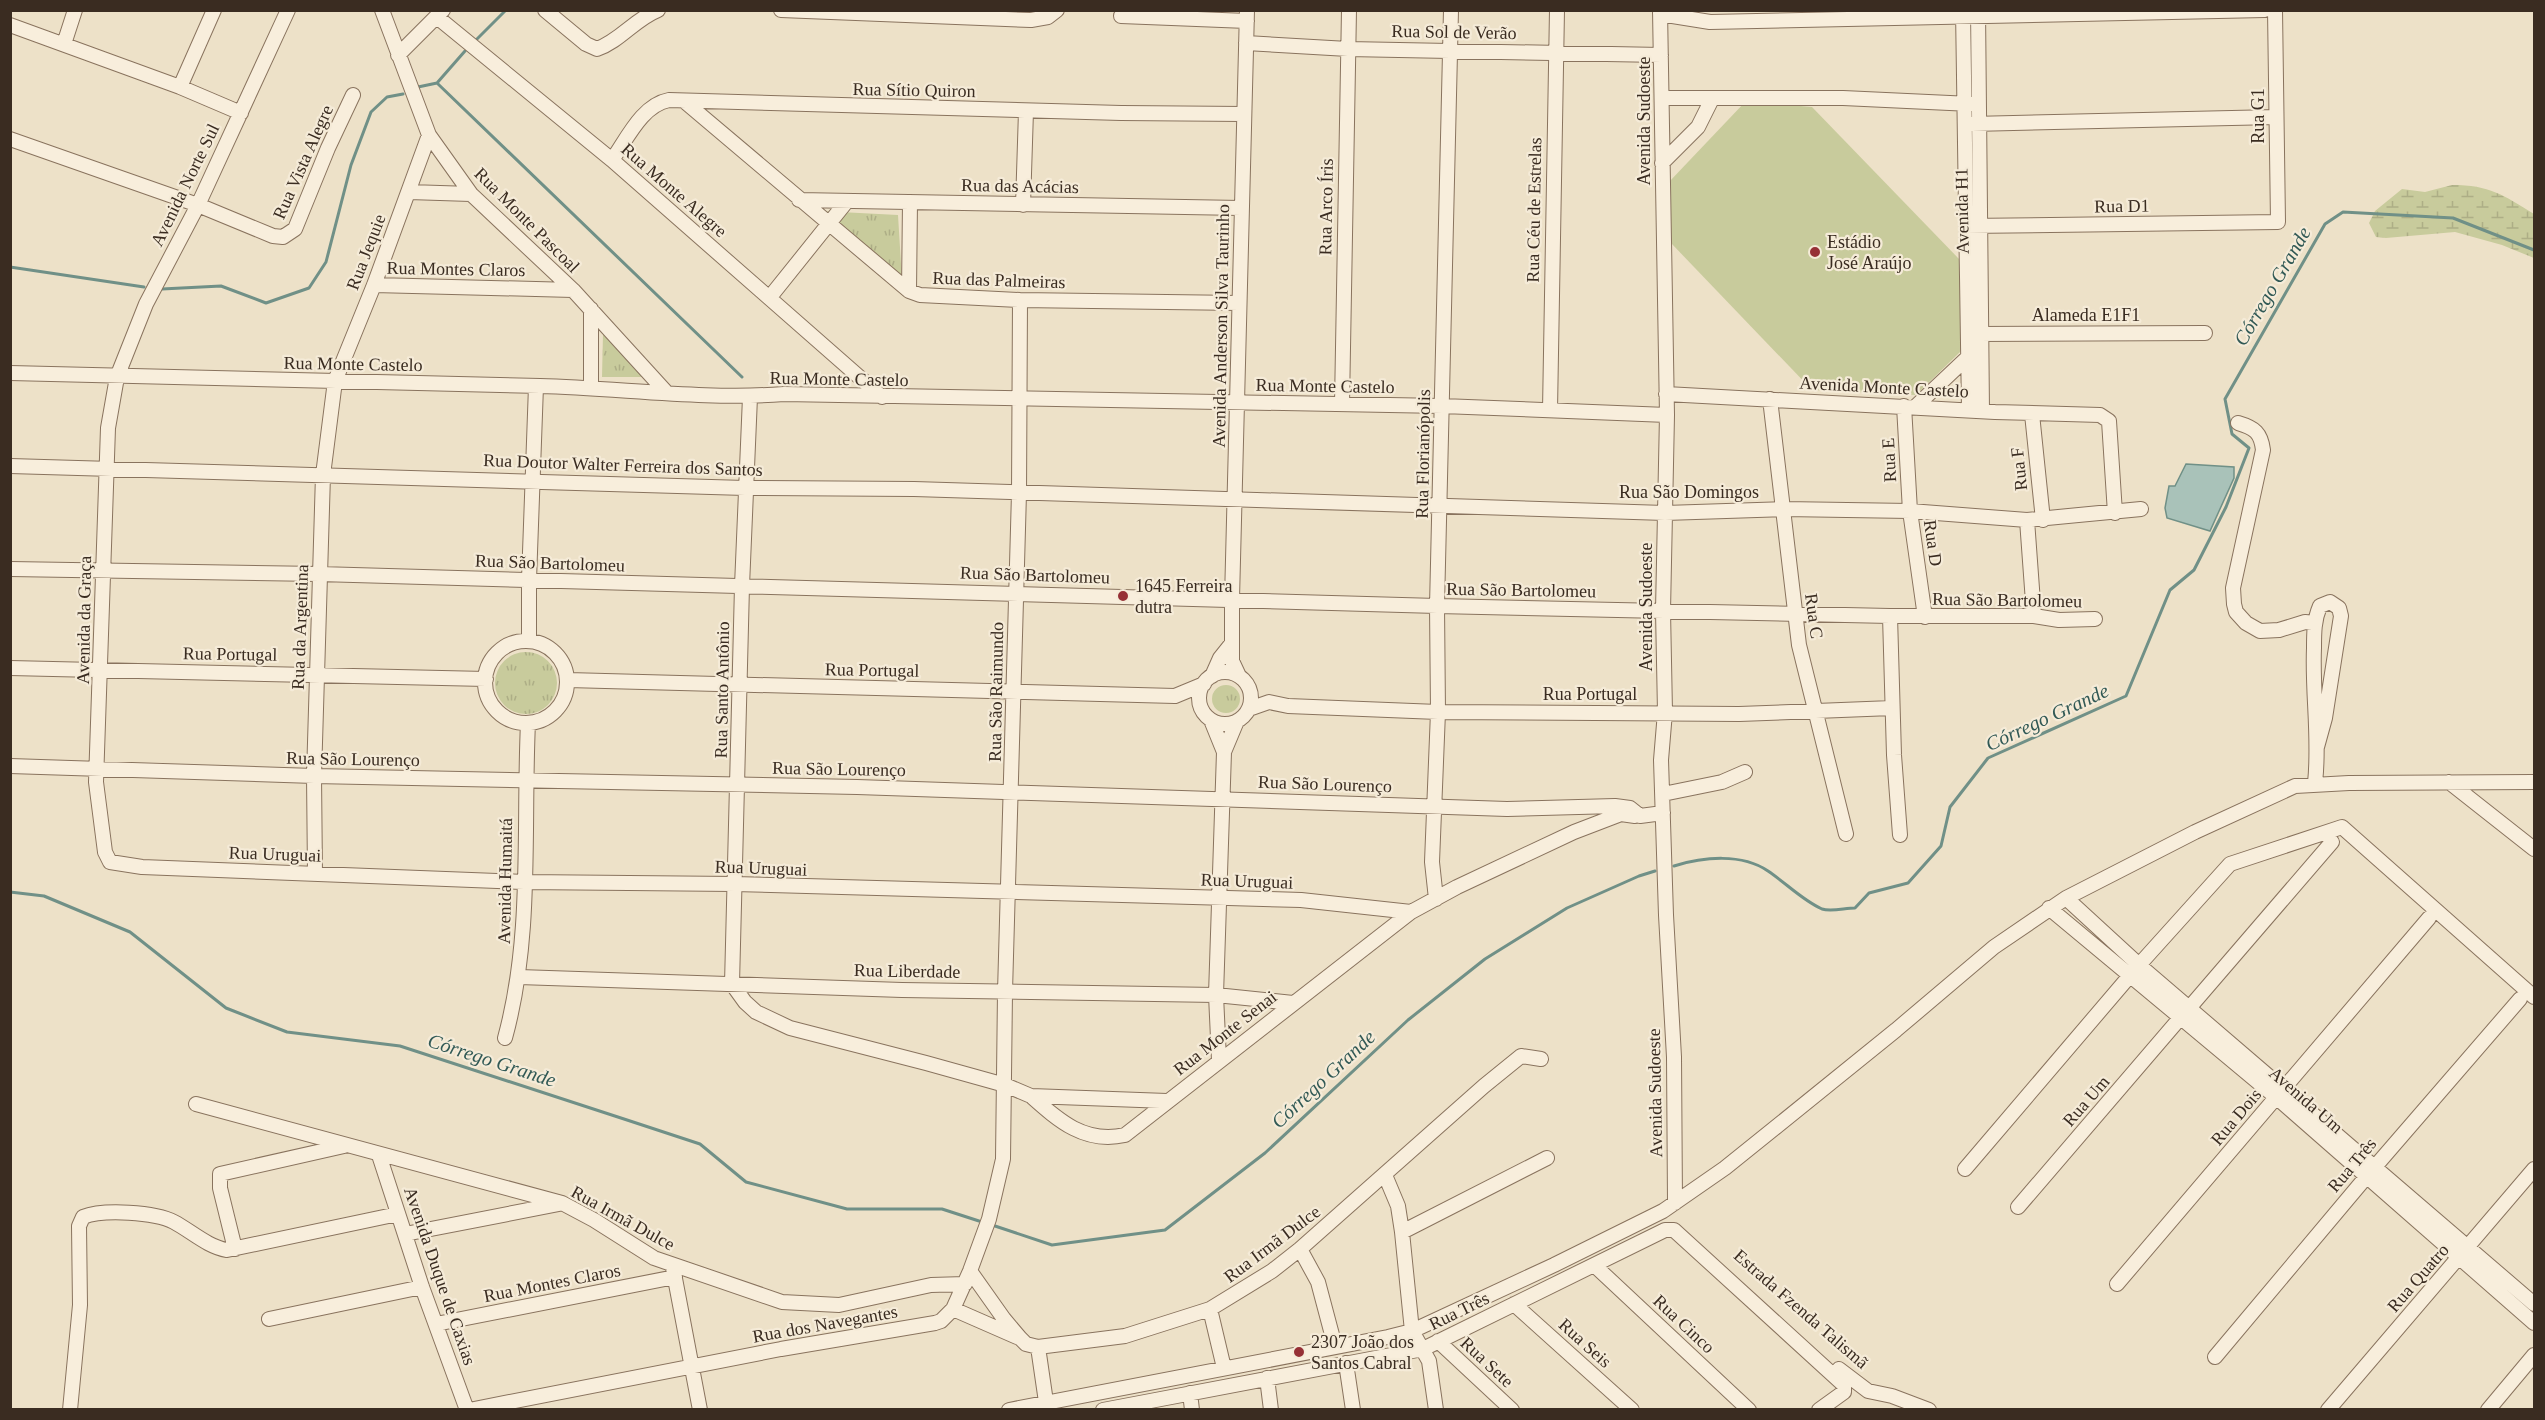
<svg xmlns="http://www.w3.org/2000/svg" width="2545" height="1420" viewBox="0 0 2545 1420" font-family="Georgia,serif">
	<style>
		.green { fill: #c8cb9c }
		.wetland { fill: url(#wetland-marsh) }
		.park { fill: url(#park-tufts) }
		.water { fill: #a9c2b9; stroke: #709087; stroke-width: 1.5 }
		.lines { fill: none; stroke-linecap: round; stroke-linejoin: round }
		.stream { stroke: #709087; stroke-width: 3 }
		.minor-casing { stroke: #89735e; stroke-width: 16 }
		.minor { stroke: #f8eedc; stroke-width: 14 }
		.poi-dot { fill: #963035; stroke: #f5ebd8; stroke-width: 2 }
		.labels { text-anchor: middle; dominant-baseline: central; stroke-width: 4.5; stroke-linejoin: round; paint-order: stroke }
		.street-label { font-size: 18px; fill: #3a2c21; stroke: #f5ebd8 }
		.poi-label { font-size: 18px; fill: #3a2c21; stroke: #f5ebd8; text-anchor: start }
		.water-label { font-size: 20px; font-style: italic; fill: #315955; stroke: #f5ebd8 }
	</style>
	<defs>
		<pattern id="wetland-marsh" width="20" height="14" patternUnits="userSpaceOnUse" patternTransform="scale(1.5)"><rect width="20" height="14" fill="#c8cb9c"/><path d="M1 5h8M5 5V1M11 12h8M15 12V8" fill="none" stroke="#adae86"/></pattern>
		<pattern id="park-tufts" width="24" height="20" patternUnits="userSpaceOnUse" patternTransform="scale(1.5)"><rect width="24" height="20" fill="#c8cb9c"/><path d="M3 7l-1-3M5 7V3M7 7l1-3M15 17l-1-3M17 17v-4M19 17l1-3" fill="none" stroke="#adae86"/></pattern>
	</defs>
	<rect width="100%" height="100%" fill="#ede1c8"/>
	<path class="green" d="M1746,101L1812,107L1960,260L1961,351L1916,395L1812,390L1671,243L1669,182Z"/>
	<path class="wetland" d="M2452,185C2490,185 2503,195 2534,214V258L2502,245L2455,232L2386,238L2376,237L2369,223L2375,211L2402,189L2425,192Z"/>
	<path class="park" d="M821,211L898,215L902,280Z
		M603,333L643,377H602Z
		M495 683a31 31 0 1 1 62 0a31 31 0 1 1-62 0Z
		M1212 699a14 14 0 1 1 28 0a14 14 0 1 1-28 0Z"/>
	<path class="water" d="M2186,464L2234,467V478L2210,531L2167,518L2165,508L2169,486H2175Z"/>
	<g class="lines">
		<path class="stream" d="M475,41L506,10
			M437,83L742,377
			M418,87L437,83L465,51
			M10,267L144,287
			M162,289L221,286L266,303L309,288L326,262L351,165L371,112L387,97L403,94
			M1674,866C1703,857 1742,853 1768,871C1786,883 1802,900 1822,909C1831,912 1845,908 1855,908L1869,893L1908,883L1941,846L1950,807L1988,758L2126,696L2170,590L2194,570L2226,507L2249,448L2232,434L2225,399L2325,224L2343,212L2453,218L2534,250
			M10,892L44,896L130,932L226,1008L287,1032L400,1046L624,1119L700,1144L746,1182L847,1209H942L979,1221
			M995,1226L1052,1245L1165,1230L1265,1153L1408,1020L1485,959L1567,908L1639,876L1655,871"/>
		<defs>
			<path id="minor" d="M288,10L198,205L146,304L117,377L108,428L96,782L105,852L110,862L142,867L524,882L734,884L1301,900L1411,912
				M382,10L429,135L471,194L573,290L666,392
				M545,10L586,44L597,49C620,41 635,19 658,10
				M781,10L1031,20L1048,17L1057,10
				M1660,10L1667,415L1663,611L1665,712L1661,760L1666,915L1674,1057L1675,1203
				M1963,10L1969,410
				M1978,10L1982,411
				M1660,14L1710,22L2265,10
				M1121,16L1247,21
				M437,17L612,160L882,397
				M10,25L180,87L241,113
				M1246,43L1348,49L1661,55
				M64,44L75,10
				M398,55L443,10
				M180,87L214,10
				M1663,98H1843L1971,104
				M684,101L909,291L920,295L1020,300L1239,303
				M1972,124L2276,117
				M10,139L198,205L273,236L283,237L295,229L328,148L353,95
				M612,160C627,139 642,105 669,100L1121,113L1244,114
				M1662,163L1698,127L1712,99
				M409,192L471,194
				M799,200L1241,208
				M1023,205L1026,111
				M1966,226L2278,222L2275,10
				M374,285L573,290
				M909,291L910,202
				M770,297L847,201
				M1976,334L2205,333
				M10,373C187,379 364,381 540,386C621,388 703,400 784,394L1442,406L1667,415
				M591,387V309
				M1666,394L1995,412L2100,415L2109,421L2115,513
				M750,397L742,586L732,984L745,1002L756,1012L790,1028L926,1063L1005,1085L1031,1096L1167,1101
				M1770,399L1799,645L1846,834
				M1342,404L1349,10
				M1904,406L1910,511L1925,617
				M1915,407L1968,357
				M1550,410L1557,10
				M2032,414L2043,520
				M2238,423C2255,428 2261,433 2263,450L2233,588L2234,604L2236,612L2246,623L2260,631L2279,630L2305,622L2315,623
				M10,466L745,488L914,489L1665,513L1784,509L1910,511L2027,520L2141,509
				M2027,520L2034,616
				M10,569L319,574L1437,606L1890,616H2034L2059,620L2095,619
				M1890,616L1894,755L1900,835
				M529,641V580L536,386
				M485 682a41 41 0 1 1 82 0a41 41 0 1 1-82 0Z
				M10,668L486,679
				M1199 698a26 26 0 1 1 52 0a26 26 0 1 1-52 0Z
				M1212,676L1220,658L1232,643
				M1239,676L1232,661V599L1247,10
				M568,680L1175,696L1204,684
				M1249,709L1269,702L1288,706L1438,712L1739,714L1892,708
				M1211,720L1224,752
				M10,766L314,776L857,787L1507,809L1615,806L1630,808L1640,816L1663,813
				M2449,782L2534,849
				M2315,783C2320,738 2312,693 2314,648C2314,633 2314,620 2320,606L2330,602L2339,608L2341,616L2325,718L2317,747
				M1663,794L1722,782L1745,772
				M315,874L314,776L323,475L335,381L374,285L429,135
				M2066,898L2139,965L2534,1304
				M1436,899L1432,862L1438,712L1437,606L1451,10
				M2049,908L2276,1097L2534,1323
				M519,977L902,990L1216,995L1293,1003
				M2190,1007L2332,842
				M505,1038C533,936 523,828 528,723
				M1219,1060L1216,995L1224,752L1237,721
				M1031,1096C1059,1121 1085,1144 1125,1135L1411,912L1457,887L1574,832L1621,814L1635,816
				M196,1104L562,1203L594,1220L654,1258L782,1302L839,1305L931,1285L965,1284
				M379,1155L422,1287L467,1410
				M1965,1169L2139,965L2230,864L2342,827L2534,997
				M1385,1175L1398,1206L1402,1232L1412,1331L1429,1361L1436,1410
				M2018,1207L2181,1017
				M1402,1232L1547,1158
				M405,1234L559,1204
				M235,1249L220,1188V1174L344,1146
				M1300,1249L1318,1282L1335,1346
				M1594,1265L1749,1410
				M673,1268L700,1410
				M970,1271L1004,1319L1020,1338L1026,1344L1038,1347L1125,1336L1210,1309L1272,1271L1300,1249L1484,1086L1521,1056L1541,1059
				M2117,1284L2429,918
				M1514,1304L1632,1410
				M953,1309L1017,1337
				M1210,1309L1224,1368
				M269,1319L422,1287
				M436,1324L675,1277
				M1438,1341L1512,1410
				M1038,1347L1046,1402
				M2215,1357L2367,1176L2520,999
				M1346,1363L1353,1410
				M1839,1369L1868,1391L1892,1396L1929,1410
				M1267,1378L1271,1410
				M1190,1393L1192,1410
				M70,1410L80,1305L79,1226L83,1217C103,1209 155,1212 174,1222C191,1231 208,1247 227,1250L398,1214
				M469,1410L781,1349L935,1323L941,1321L953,1309L970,1271L989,1219L1003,1159L1005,992L1019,493L1020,300
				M1009,1410L1388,1337L1412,1331L1554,1265L1663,1211L1725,1168L1776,1127L1896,1030L1994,947L2066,898L2195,832L2295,786L2349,783L2534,782
				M1103,1410L1423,1349L1665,1230H1674L1844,1385V1392L1819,1410
				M2328,1410L2534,1169
				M2488,1410L2534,1355"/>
		</defs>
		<use href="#minor" class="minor-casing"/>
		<use href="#minor" class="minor"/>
	</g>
	<g class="poi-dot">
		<circle cx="1815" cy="252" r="6"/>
		<circle cx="1123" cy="596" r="6"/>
		<circle cx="1299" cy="1352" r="6"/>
	</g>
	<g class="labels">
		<g class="street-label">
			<text transform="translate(1454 32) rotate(1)">Rua Sol de Verão</text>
			<text transform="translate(914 90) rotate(1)">Rua Sítio Quiron</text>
			<text transform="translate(2258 116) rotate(-90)">Rua G1</text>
			<text transform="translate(1644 121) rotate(-90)">Avenida Sudoeste</text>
			<text transform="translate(303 162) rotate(-66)">Rua Vista Alegre</text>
			<text transform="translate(185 185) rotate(-64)">Avenida Norte Sul</text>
			<text transform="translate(1020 186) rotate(1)">Rua das Acácias</text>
			<text transform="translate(674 190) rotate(41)">Rua Monte Alegre</text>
			<text transform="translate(2122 206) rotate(-1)">Rua D1</text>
			<text transform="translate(1326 207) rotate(-89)">Rua Arco Íris</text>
			<text transform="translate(1534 210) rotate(-89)">Rua Céu de Estrelas</text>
			<text transform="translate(1962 211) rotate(-91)">Avenida H1</text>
			<text transform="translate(527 220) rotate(45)">Rua Monte Pascoal</text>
			<text transform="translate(366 252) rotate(-69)">Rua Jequie</text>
			<text transform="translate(456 269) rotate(1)">Rua Montes Claros</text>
			<text transform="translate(999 280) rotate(2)">Rua das Palmeiras</text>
			<text x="2086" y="315">Alameda E1F1</text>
			<text transform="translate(1221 326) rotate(-89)">Avenida Anderson Silva Taurinho</text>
			<text transform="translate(353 364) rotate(1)">Rua Monte Castelo</text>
			<text transform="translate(839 379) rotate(1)">Rua Monte Castelo</text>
			<text transform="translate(1325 386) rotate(1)">Rua Monte Castelo</text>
			<text transform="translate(1884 387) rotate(3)">Avenida Monte Castelo</text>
			<text transform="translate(1423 454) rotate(-89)">Rua Florianópolis</text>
			<text transform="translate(1889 460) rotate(-93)">Rua E</text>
			<text transform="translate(623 465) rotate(2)">Rua Doutor Walter Ferreira dos Santos</text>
			<text transform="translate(2019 469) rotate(-96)">Rua F</text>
			<text x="1689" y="492">Rua São Domingos</text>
			<text transform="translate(1933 543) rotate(82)">Rua D</text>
			<text transform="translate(550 563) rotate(2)">Rua São Bartolomeu</text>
			<text transform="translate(1035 575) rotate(2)">Rua São Bartolomeu</text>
			<text transform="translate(1521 590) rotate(1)">Rua São Bartolomeu</text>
			<text transform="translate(2007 600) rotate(1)">Rua São Bartolomeu</text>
			<text transform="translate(1646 607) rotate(-90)">Avenida Sudoeste</text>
			<text transform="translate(1814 616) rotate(82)">Rua C</text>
			<text transform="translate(84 620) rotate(-89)">Avenida da Graça</text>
			<text transform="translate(300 627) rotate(-88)">Rua da Argentina</text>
			<text transform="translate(230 654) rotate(1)">Rua Portugal</text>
			<text transform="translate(872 670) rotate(1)">Rua Portugal</text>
			<text transform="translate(722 690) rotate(-89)">Rua Santo Antônio</text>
			<text transform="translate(996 692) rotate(-89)">Rua São Raimundo</text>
			<text x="1590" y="694">Rua Portugal</text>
			<text transform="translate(353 759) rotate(1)">Rua São Lourenço</text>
			<text transform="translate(839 769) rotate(1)">Rua São Lourenço</text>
			<text transform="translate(1325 784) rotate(2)">Rua São Lourenço</text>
			<text transform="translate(275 854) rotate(2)">Rua Uruguai</text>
			<text transform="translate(761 868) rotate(2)">Rua Uruguai</text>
			<text transform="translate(505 881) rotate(-89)">Avenida Humaitá</text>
			<text transform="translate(1247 881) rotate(2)">Rua Uruguai</text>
			<text transform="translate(907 971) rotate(1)">Rua Liberdade</text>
			<text transform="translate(1225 1033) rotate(-38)">Rua Monte Senai</text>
			<text transform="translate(1655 1093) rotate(-91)">Avenida Sudoeste</text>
			<text transform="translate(2306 1100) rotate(41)">Avenida Um</text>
			<text transform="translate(2086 1101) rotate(-49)">Rua Um</text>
			<text transform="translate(2236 1117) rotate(-50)">Rua Dois</text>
			<text transform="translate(2352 1165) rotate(-50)">Rua Três</text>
			<text transform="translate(623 1218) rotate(29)">Rua Irmã Dulce</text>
			<text transform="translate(1272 1244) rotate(-37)">Rua Irmã Dulce</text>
			<text transform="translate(440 1276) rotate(71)">Avenida Duque de Caxias</text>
			<text transform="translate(2418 1278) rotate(-49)">Rua Quatro</text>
			<text transform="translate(552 1283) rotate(-11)">Rua Montes Claros</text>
			<text transform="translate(1801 1309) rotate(41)">Estrada Fzenda Talismã</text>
			<text transform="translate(1459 1311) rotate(-26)">Rua Três</text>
			<text transform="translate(825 1324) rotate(-10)">Rua dos Navegantes</text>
			<text transform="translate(1684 1324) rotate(43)">Rua Cinco</text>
			<text transform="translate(1585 1343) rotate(42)">Rua Seis</text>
			<text transform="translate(1487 1362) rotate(43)">Rua Sete</text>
		</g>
		<g class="poi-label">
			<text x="1827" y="242">Estádio<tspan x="1827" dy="21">José Araújo</tspan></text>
			<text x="1135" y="586">1645 Ferreira<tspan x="1135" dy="21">dutra</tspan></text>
			<text x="1311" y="1342">2307 João dos<tspan x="1311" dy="21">Santos Cabral</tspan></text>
		</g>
		<g class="water-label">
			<text transform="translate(2272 286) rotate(-60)">Córrego Grande</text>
			<text transform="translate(2047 717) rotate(-25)">Córrego Grande</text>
			<text transform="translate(492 1060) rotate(18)">Córrego Grande</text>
			<text transform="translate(1323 1079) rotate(-43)">Córrego Grande</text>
		</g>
	</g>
	<rect width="2545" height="1420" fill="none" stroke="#3a2c21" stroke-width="24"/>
</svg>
